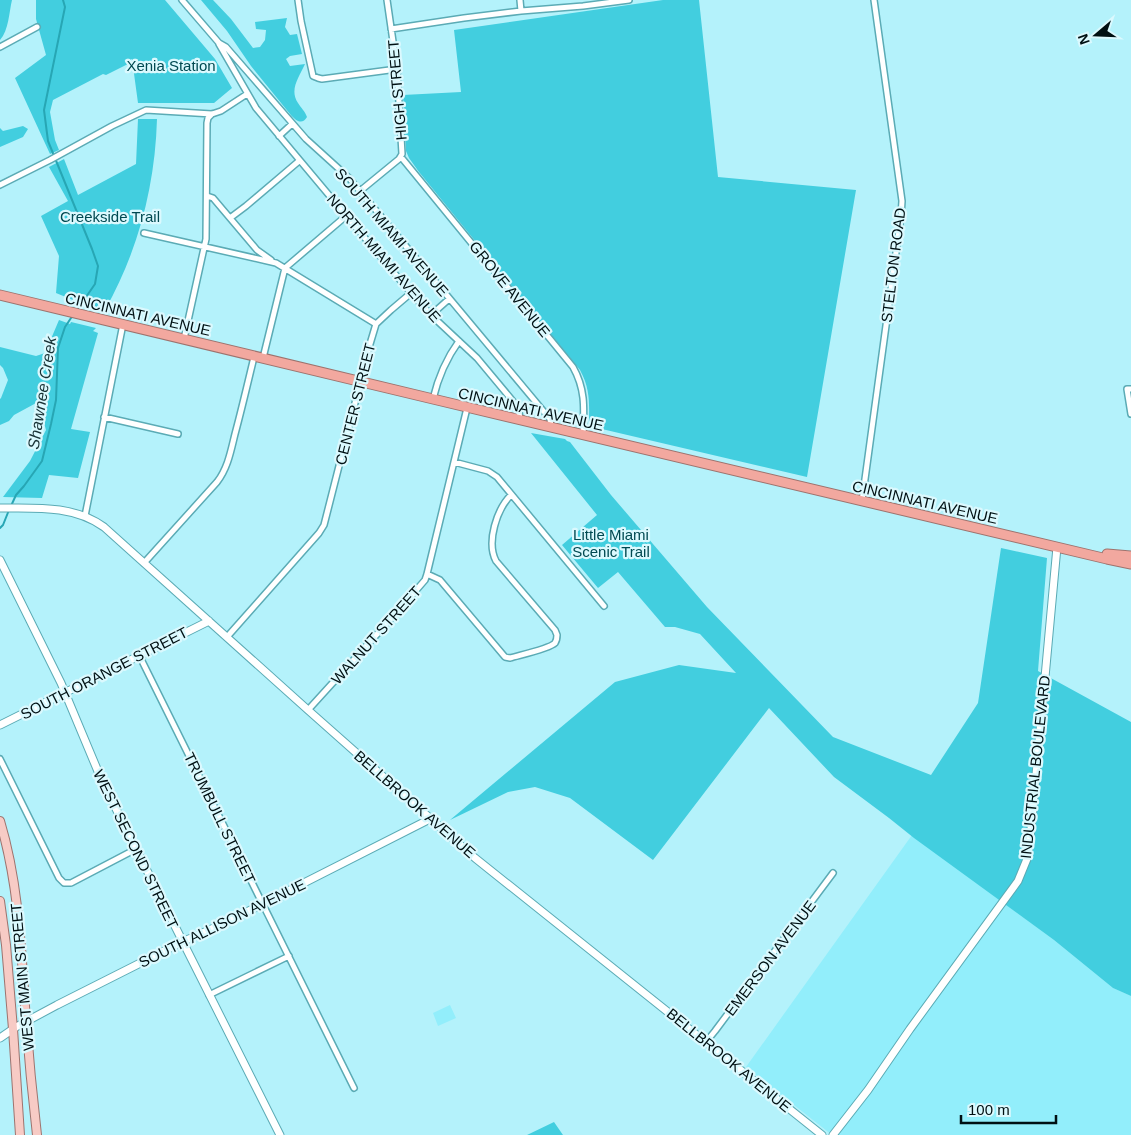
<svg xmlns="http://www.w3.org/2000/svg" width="1131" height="1135" viewBox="0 0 1131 1135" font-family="Helvetica,sans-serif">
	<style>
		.built { fill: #92eefb }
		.green { fill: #42cedf }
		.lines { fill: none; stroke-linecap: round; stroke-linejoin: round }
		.stream { stroke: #27a6b4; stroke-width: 2 }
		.street-casing { stroke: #5babb5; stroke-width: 8 }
		.secondary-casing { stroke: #5babb5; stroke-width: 9 }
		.primary-casing { stroke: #9d736e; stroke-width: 10 }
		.highway-casing { stroke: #9d736e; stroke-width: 11 }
		.street { stroke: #fff; stroke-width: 5 }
		.secondary { stroke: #fff; stroke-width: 7 }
		.primary { stroke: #f7cbc5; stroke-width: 8 }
		.highway { stroke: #f2a89f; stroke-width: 9 }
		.labels { text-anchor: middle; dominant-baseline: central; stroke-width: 4.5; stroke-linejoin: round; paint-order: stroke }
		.park-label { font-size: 15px; fill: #004951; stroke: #dbf9fe }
		.street-label { font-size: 15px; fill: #001013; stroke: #dbf9fe }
		.water-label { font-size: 16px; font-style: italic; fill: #183135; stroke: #dbf9fe }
	</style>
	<rect width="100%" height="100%" fill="#b4f2fb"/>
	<path class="built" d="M912,835L1054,940L1113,988L1131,996V1135H832L746,1067Z
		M450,1005L456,1018L438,1026L433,1013Z"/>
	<path class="green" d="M0,0H12C9,12 9,30 0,40Z
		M36,0H165L215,59L232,88L214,103H138L132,59L126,62L128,64L106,75L103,74L53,100L50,112L55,140L59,150L50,154L15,78L46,55L36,19Z
		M201,0H213L231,19L253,48L260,47L265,40L266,30L256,29L255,22L287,18L285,27L290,35L297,34L302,54L290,56L286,59L290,66L305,64C299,77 289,90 298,103C301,108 305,111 307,117C302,126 295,120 290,114L251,66L227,31Z
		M663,0H699L718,177L856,190L807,477L589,426C589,405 591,390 580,370L419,172L409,158L406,151L403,95L461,92L454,30Z
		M138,119H157C155,187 138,251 105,310L73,303V300L56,293L59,256L41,216L68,201L49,167L64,159L78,195L136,164Z
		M23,126L28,129L23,137L0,147V128L3,131Z
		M59,320L70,324L71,322L96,328L93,331L98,333L71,429L90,432L78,478L49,475L42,498L3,497L30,461L46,430L38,402L14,415L9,421L0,425V399L1,398L8,380L3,368L0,365V347L36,356L45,353Z
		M531,433L565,439L567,441L570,442L611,495L707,607L833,737L931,775L978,703L1001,548L1047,558L1038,671L1131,722V996L1113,988L1054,940L914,838L889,818L834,777L769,708L653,860L570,798L535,787L508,792L450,820L615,682L679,665L736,673L700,634L675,627H665L618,572L598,588L562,545L597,515Z
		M554,1122L563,1135H527Z"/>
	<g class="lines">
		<path class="stream" d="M63,0L65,7L44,110L48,141L92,249L98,266L95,284L77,310
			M11,506L16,495L24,486L42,461L51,424L56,400L58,348L65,327L73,315
			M0,528L3,525L9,510"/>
		<defs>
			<path id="street" d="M182,0L219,43L226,47L306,139L349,178L545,413L550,419L551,427
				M298,0L301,21L313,76L318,78L322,79L397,69
				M520,0L521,11
				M391,29L464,18L521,11L583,6L629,0
				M219,44L256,108L411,293L431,315L477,358L517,406L519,412L520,420
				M0,47L37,27
				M279,136L292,124
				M401,157L573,367C586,390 584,410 583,435
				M0,185L50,160L112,126L146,110L212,114L221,111L247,94
				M360,191L399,159L402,154L397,69L387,0
				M207,196L213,198L257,250L271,260
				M230,218L246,206L299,161
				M144,233L276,263L376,324
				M431,315L449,299
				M184,339L206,239L207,123L208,118L212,114
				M263,358L285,268L346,216
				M1131,389H1127L1131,414
				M433,399C438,378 446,359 459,341
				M104,417L178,434
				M454,462L488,471L497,477L604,606
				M862,501L901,216L902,201L874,0
				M85,516L123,324
				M144,563L217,482C228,468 231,450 235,434C242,408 248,382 254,357
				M427,574L440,580L505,657L510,658C520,655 549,649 555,643C557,640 557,638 557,635L555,630L496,561C486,542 497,509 511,495
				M227,637L319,533L324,525L370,344L376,324L391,310L411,293
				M139,655L354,1088
				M308,710L399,610L425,580L427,574L467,408
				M0,759L59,878L64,883H71L136,849
				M209,995L289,956
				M706,1042L715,1031L833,873"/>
			<path id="secondary" d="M0,508C35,508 74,505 104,527L308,710L475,858L822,1135
				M0,560L61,683L102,781L280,1135
				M0,725L209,621
				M0,1038L16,1027L57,1005L182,942L225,923L430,819
				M833,1135L868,1090L910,1029L1018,881L1027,859L1031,829L1057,547"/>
			<path id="primary" d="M0,821C18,881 21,944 25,1006C28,1049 32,1092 37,1135
				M0,901L6,945L13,1029L20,1135"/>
			<path id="highway" d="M0,295L433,399L1107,559L1131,564
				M1107,554L1131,556"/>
		</defs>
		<use href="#street" class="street-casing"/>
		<use href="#secondary" class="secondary-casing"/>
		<use href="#primary" class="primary-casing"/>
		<use href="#highway" class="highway-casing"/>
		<use href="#street" class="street"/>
		<use href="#secondary" class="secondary"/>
		<use href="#primary" class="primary"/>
		<use href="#highway" class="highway"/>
	</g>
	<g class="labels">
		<g class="park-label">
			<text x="171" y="65">Xenia Station</text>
			<text x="110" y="216">Creekside Trail</text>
			<text x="611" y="534">Little Miami<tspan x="611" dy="17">Scenic Trail</tspan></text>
		</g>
		<g class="street-label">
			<text transform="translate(397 90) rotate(-95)">HIGH STREET</text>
			<text transform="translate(392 232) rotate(49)">SOUTH MIAMI AVENUE</text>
			<text transform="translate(384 258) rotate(49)">NORTH MIAMI AVENUE</text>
			<text transform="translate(893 265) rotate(-83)">STELTON ROAD</text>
			<text transform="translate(510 289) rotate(51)">GROVE AVENUE</text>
			<text transform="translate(138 314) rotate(13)">CINCINNATI AVENUE</text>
			<text transform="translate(355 404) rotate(-76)">CENTER STREET</text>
			<text transform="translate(531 409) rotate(13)">CINCINNATI AVENUE</text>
			<text transform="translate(925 502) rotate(13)">CINCINNATI AVENUE</text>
			<text transform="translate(376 635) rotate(-48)">WALNUT STREET</text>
			<text transform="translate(104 673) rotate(-27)">SOUTH ORANGE STREET</text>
			<text transform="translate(1035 767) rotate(-84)">INDUSTRIAL BOULEVARD</text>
			<text transform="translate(415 804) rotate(41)">BELLBROOK AVENUE</text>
			<text transform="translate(220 818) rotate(64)">TRUMBULL STREET</text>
			<text transform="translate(136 849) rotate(64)">WEST SECOND STREET</text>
			<text transform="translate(222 923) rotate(-26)">SOUTH ALLISON AVENUE</text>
			<text transform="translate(770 958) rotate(-53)">EMERSON AVENUE</text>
			<text transform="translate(22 977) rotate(-95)">WEST MAIN STREET</text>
			<text transform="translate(729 1060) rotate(39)">BELLBROOK AVENUE</text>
		</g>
		<g class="water-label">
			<text transform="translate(42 393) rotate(-81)">Shawnee Creek</text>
		</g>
	</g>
	<g transform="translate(1096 35) rotate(251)" stroke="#dbf9fe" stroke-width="4" paint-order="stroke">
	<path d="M0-4L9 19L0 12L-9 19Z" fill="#001013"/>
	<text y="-8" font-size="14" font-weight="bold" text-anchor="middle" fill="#001013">N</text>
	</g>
	<path d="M961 1115v8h95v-8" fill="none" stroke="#001013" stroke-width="2.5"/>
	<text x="968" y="1115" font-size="15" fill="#001013" stroke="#dbf9fe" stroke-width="4" paint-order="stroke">100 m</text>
</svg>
